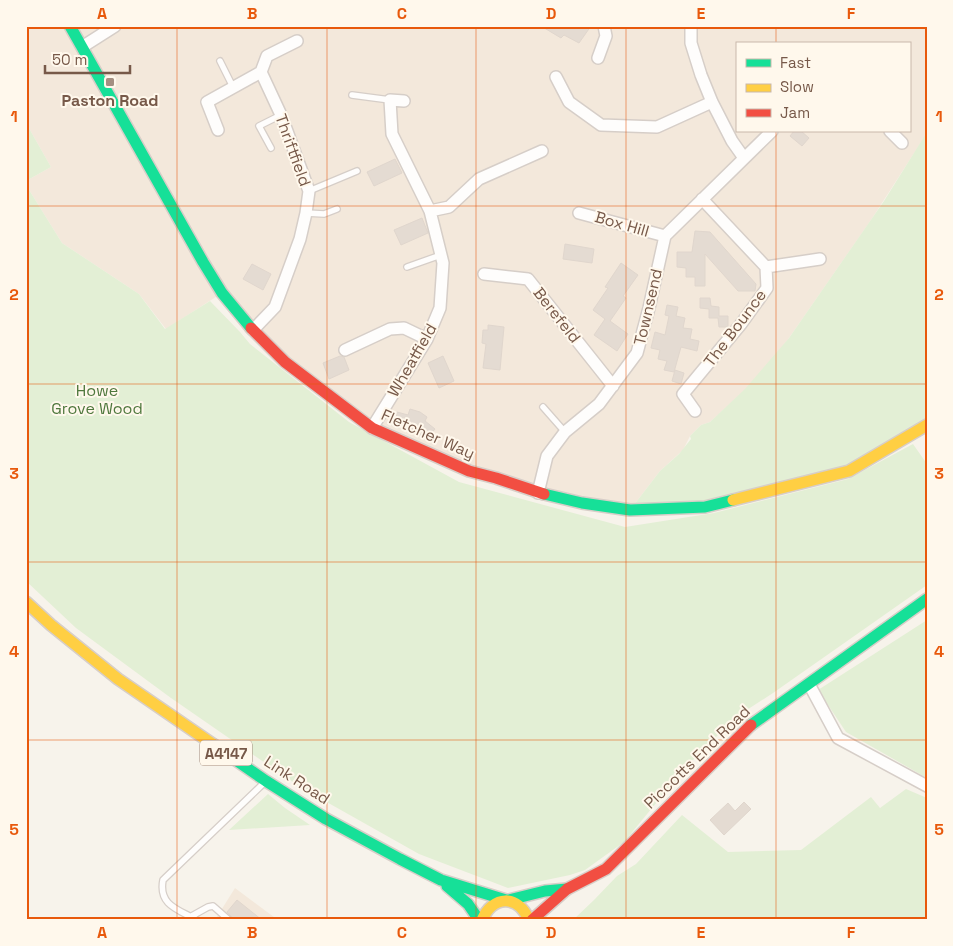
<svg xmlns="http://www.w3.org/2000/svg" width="953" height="946" viewBox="0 0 953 946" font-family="'Space Grotesk',sans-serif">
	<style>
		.residential { fill: #f3e8db; fill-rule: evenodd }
		.green { fill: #e3efd5 }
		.building { fill: #e4dbd2; stroke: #e0d6cd }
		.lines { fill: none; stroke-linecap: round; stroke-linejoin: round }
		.lane-casing { stroke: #d6cec8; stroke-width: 8 }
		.street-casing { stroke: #d6cec8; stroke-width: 14 }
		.fast-casing { stroke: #d7cec8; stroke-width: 14 }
		.slow-casing { stroke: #d7cec8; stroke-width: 14 }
		.jam-casing { stroke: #d7cec8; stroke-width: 14 }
		.lane { stroke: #fefdfc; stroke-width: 5.5 }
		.street { stroke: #fefdfc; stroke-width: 11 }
		.fast { stroke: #16e098; stroke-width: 11 }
		.slow { stroke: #ffcf43; stroke-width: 11 }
		.jam { stroke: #f24e42; stroke-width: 11 }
		.grid { fill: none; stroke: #e8590c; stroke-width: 1; stroke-opacity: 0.55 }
		.poi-dot { fill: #a48f82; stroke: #fff8ec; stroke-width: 2 }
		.labels { text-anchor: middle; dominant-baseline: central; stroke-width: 4; stroke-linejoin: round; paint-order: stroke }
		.shield { fill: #fff8ec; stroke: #a0897a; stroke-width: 1 }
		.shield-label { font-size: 15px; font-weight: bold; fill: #775949 }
		.poi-label { font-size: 16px; font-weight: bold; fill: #775949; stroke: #fff8ec }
		.street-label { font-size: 16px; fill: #775949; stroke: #fff8ec }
		.park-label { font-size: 16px; fill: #4f783d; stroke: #fff8ec }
		.neatline { fill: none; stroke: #e8590c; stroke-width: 2 }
		.grid-label { font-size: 16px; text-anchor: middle; font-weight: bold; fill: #e8590c }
	</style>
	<rect width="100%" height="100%" fill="#f7f3eb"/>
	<path class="residential" d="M26,26H927V133L871,220L789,338L776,355L745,390L732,402L710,422L701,425L690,436L683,450L660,471L630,510L538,493L372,428L285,362L222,293L166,329L139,294L62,243L26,185V181L51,167L26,123ZM737,44H909V131H737Z
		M235,888L278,920H215Z"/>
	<path class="green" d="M26,123L51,167L26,181Z
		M927,132V425L849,471L705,507L630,510L660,471L679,454L691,439L690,436L701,425L710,422L745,389L789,338L884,201Z
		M26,185L62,243L139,294L165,329L210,301L240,332L250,344L349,422L459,482L625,527L714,513L848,479L913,444L927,464V585L773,693L736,717L685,768L624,842L585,870L570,875L508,888L419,854L300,787L171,698L76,628L26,581Z
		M927,620V778L846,732L818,690Z
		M906,789L927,798V920H573L594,900L617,876L636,864L682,815L728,852L801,850L871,797L880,808Z
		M268,794L285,808L310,825L229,830Z"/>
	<path class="building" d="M541,26H591L579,43L564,35L561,38Z
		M794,131H801L809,138L802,146L790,136Z
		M395,159L402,173L374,186L367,172Z
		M422,218L428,233L401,245L394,230Z
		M695,231L710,232L756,284L755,291H738L705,254V286H695V277H686V268L677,267V252H692Z
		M565,244L594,249L592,263L563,259Z
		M621,263L638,275L623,296L626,298L610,321L628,334L617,351L594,335L605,319L593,310L608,288L605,287Z
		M252,264L271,274L263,290L243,279Z
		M700,298H710L711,306L719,307V316H728V327H719L718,318H709V309L700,308Z
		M667,305L678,307L676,316L685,318L683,328L692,329L690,339L699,341L697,351L681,347L674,372L664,370L667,361L658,359L660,350L651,348L655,332L665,335L669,316L665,315Z
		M488,325L504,327L500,370L483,368L486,344L482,343L483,330H488Z
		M340,356L344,357L349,370L329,379L323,363Z
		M443,356L454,381L439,388L428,363Z
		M675,370L684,373L681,384L672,381Z
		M410,409L420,412L427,417L425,421L435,429L426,440L413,430L395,423L397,412L408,415Z
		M744,802L751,809L724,835L710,820L728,803L735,811Z
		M237,900L262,920H235L227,912Z"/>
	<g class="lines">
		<defs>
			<path id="lane" d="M220,61L233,87
				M352,95L390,100
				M271,148L259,126L281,115
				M309,191L357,171
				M306,213L324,214L337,209
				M407,267L441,255
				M543,407L565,432
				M190,917L208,907L213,906L229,920
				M197,920C180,910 158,906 163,880L265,782"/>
			<path id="street" d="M691,26V43L701,75L712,102L732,141L744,158
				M82,47L115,26
				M598,58L606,36L604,26
				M556,77L569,102L601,125L657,127L712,102
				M404,101L390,100L392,134L430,211
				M218,130L207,102L261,72
				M890,131L902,143
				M579,213L665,236
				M766,267L820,259
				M484,274L528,279L613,386
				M253,330L275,307L300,239L306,213L309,191L281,115L261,72L267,56L297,41
				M345,350L390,329L404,328L427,339
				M695,411L683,394L741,324L767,288L766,267L702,199
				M372,428L427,339L440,308L443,263L430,211L449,207L479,179L542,151
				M538,493L547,456L565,432L599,404L637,353L649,308L665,236L772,131
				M809,684L838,738L927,786"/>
			<path id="fast" d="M70,26L203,262L222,293L251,328
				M544,494L582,503L630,510L705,507L733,500
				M751,725L927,599
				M214,745L266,781L326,819L400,859L441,880L506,900
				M447,886L468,904L479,920
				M509,900L545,891L567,889"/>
			<path id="slow" d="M733,500L849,471L927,425
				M26,602L51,625L118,679L214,745
				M482,920C493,895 518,894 529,920"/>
			<path id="jam" d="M251,328L285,362L372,428L469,471L496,478L544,494
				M532,920L567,889L606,869L751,725"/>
		</defs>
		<use href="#lane" class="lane-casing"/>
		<use href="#street" class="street-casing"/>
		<use href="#fast" class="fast-casing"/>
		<use href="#slow" class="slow-casing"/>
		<use href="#jam" class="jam-casing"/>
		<use href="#lane" class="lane"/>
		<use href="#street" class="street"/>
		<use href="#fast" class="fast"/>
		<use href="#slow" class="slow"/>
		<use href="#jam" class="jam"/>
	</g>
	<path class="grid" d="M177,26V920M327,26V920M476,26V920M626,26V920M776,26V44M776,131V920M26,206H927M26,384H927M26,562H927M26,740H927"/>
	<rect class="poi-dot" x="105" y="77" width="10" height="10" rx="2.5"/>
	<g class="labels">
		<rect class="shield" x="200" y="740.5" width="52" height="25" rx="4"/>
		<g class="shield-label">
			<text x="226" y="753">A4147</text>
		</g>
		<g class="poi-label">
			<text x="110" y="100">Paston Road</text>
		</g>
		<g class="street-label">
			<text transform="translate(293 150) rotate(70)">Thriftfield</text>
			<text transform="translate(622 224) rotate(16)">Box Hill</text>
			<text transform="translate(648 307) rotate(-77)">Townsend</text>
			<text transform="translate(557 315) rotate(52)">Berefeld</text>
			<text transform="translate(735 328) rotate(-53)">The Bounce</text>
			<text transform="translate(412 360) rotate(-60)">Wheatfield</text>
			<text transform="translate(428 434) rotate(24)">Fletcher Way</text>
			<text transform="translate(697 757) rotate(-44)">Piccotts End Road</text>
			<text transform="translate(297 780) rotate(33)">Link Road</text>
		</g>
		<g class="park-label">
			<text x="97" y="390">Howe<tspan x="97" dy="18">Grove Wood</tspan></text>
		</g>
	</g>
	<rect width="953" height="946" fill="none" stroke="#fff8ec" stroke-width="55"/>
	<rect x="736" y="42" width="175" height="90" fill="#fff8ec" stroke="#c9b8ab"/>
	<rect x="746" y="59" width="25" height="8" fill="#16e098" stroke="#c9b8ab"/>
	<text x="780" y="68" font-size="15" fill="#775949">Fast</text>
	<rect x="746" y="84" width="25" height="8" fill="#ffcf43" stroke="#c9b8ab"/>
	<text x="780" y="92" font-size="15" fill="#775949">Slow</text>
	<rect x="746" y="109" width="25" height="8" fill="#f24e42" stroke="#c9b8ab"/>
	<text x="780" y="118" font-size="15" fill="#775949">Jam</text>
	<path d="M45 65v8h85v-8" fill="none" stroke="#775949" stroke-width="2.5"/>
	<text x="52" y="65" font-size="15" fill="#775949" stroke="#fff8ec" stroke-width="4" paint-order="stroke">50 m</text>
	<rect x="28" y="28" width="898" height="890" class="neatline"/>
	<g class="grid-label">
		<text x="102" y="19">A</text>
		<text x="252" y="19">B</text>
		<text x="402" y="19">C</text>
		<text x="551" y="19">D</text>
		<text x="701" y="19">E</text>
		<text x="851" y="19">F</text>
		<text x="14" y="122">1</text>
		<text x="939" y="122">1</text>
		<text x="14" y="300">2</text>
		<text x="939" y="300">2</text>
		<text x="14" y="479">3</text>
		<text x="939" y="479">3</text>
		<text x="14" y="657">4</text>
		<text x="939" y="657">4</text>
		<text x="14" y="835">5</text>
		<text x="939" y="835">5</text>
		<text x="102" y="938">A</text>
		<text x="252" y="938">B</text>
		<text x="402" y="938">C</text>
		<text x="551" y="938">D</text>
		<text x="701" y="938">E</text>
		<text x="851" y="938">F</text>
	</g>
</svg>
